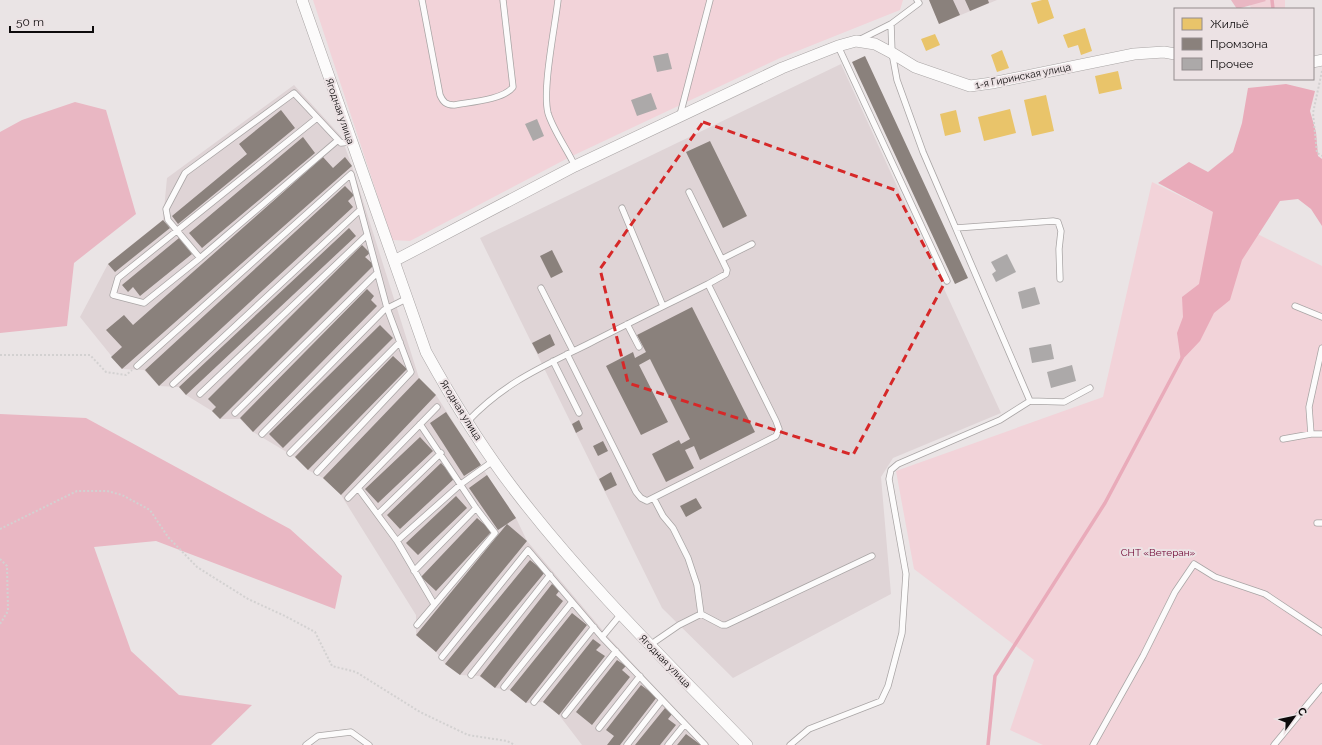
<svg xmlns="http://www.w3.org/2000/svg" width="1322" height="745" viewBox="0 0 1322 745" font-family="Raleway,sans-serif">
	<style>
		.built { fill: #dfd4d6 }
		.green { fill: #f2d3d9 }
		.forest { fill: #e9b7c3 }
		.water { fill: #e9abba }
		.homes { fill: #e9c46a }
		.industry { fill: #8a817c }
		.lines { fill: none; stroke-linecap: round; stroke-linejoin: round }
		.stream { stroke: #e9abba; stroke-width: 3.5 }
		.building { fill: #aca9a9 }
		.service-casing { stroke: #a9a5a5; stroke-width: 7 }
		.minor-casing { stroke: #a9a5a5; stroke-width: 12 }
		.path { stroke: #d3d1d1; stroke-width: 2; stroke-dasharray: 2 2; stroke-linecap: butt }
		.service { stroke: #fcfbfb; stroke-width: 5.5 }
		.minor { stroke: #fcfbfb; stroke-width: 11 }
		.marked { fill: none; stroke: #d62828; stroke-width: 3; stroke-dasharray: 8 5; stroke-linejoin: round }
		.labels { text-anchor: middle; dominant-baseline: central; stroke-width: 4; stroke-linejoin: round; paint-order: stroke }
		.street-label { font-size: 10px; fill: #0e0b0c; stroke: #ece2e4 }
		.park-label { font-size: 10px; fill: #6d0331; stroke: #ece2e4 }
	</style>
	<rect width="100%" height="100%" fill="#eae4e5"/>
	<path class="built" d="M929,0H997L939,24Z
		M841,64L1001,413L893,458L881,477L891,594L733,678L662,608L480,238Z
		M294,85L341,136L352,166L419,378L436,395L487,475L516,518L527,541L610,639L709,745H582L559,715L543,702L526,703L510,690L495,688L479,676L460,675L445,664L436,652L416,635V615L341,495L323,478L308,470L295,457L253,432L240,419H220L212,411L186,395L179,387L159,386L144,370L122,369L80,317L108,264L163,220L167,178Z"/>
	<path class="green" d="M313,0H903L900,10L780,58L570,157L410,241L392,240Z
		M1249,0H1285V9H1251Z
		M1152,182L1322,266V745H1043L1010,730L1034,660L914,569L896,471L1103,397Z"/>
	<path class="forest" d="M1231,0H1265L1266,1L1237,9Z
		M75,102L106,110L136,214L74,263L67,326L0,333V132L22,120Z
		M0,414L86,418L290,529L342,576L335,609L156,541L94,547L131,651L179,695L252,705L211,745H0Z"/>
	<path class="water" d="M1286,84L1315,91L1310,111L1316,132L1318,156L1322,159V226L1311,209L1298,199L1280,201L1242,260L1230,300L1214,313L1200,341L1181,361L1177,333L1183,317L1182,297L1199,284L1213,212L1158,183L1189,162L1208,172L1233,152L1242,123L1248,88Z"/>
	<path class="homes" d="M1042,0H1048L1054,18L1038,24L1031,3Z
		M1085,28L1092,51L1081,55L1078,45L1068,48L1063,35Z
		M935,34L940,45L926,51L921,39Z
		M1002,50L1009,68L997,72L991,55Z
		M1118,71L1122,89L1099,94L1095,76Z
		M1046,95L1054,131L1032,136L1024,100Z
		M1010,109L1016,133L984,141L978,117Z
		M956,110L961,132L945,136L940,114Z"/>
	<path class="industry" d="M929,0H953L960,15L939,24Z
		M965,0H988L989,3L970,11Z
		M865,56L968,278L955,284L852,62Z
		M281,110L295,128L178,224L172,216L247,154L239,144Z
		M303,137L315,153L202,248L189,233Z
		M710,141L747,216L723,228L686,152Z
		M323,157L333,168L345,157L352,166L122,369L111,357L122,347L106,330L124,315L133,325Z
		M345,186L354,195L348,201L353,207L159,386L145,370Z
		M163,220L170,228L115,272L108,264Z
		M349,228L356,236L186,395L179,387Z
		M179,238L192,254L140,296L133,287L128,292L122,285Z
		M362,245L370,253L365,257L374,265L220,419L212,411L216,407L208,399Z
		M552,250L563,272L551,278L540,256Z
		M367,289L374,296L371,300L377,306L253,432L240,418Z
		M692,307L755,432L700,460L694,446L685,450L694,468L666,482L652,454L679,440L681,444L690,439L650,359L639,365L668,422L641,435L606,366L633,352L635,358L646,352L637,335Z
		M380,325L393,338L283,448L269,434Z
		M550,334L555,345L538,354L532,343Z
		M393,356L407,369L308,470L295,457Z
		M419,378L436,395L341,495L323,478Z
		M446,412L481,465L464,476L430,423Z
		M579,420L583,429L576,433L572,424Z
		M420,437L433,451L378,503L365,489Z
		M603,441L608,451L598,456L593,446Z
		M441,463L455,478L400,529L387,515Z
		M611,472L617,485L605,491L599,479Z
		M487,475L516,518L507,524L527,541L436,652L416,635L507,524L498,530L469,488Z
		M456,496L467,508L418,555L406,543Z
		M696,498L702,508L686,517L680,506Z
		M477,518L492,531L436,591L421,577Z
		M530,560L545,572L460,675L445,664Z
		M552,584L560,590L556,595L563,601L495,688L480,676Z
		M572,613L587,625L526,703L510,690Z
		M593,639L601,645L596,650L605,656L559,715L543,702Z
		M617,660L626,666L622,670L630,677L592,725L576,712Z
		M641,685L657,697L620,745H607L614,736L606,730Z
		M665,708L672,714L668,719L676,725L660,745H635Z
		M686,734L701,745H677Z"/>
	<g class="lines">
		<path class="stream" d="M1272,0L1273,9
			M988,745L995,676L1105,503L1182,358"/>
	</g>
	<path class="building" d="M668,53L672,69L657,72L653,56Z
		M651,93L657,109L637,116L631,100Z
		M537,119L544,136L533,141L525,124Z
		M1007,254L1016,272L996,282L992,274L996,271L991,262Z
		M1035,287L1040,304L1022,309L1018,292Z
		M1051,344L1054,359L1032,363L1029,348Z
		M1072,365L1076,381L1051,388L1047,372Z"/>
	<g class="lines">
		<defs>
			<path id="service" d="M422,0L440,95C443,102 446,105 454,105C470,102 503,100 513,87L503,0
				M558,0C555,27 542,89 548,113C553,130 567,149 575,166
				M891,24L892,53L897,80L923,152L1030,401L1064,402L1090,388
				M859,40L891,24L919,3L917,0
				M838,46L947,281
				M680,115L710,0
				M317,118L118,278L113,295L144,303L200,258L338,140
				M689,192L727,270L726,274L708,284
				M622,208L663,306
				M956,228L1053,221L1058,222L1061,231L1059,249L1060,279
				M200,258L168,220L166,209L185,173L294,93L341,143L350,142
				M722,259L752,244
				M541,288L573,351
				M1295,306L1322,317
				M627,324L639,347
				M553,361L579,413
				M137,366L351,174L387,308L411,372L317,472
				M173,384L360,210
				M200,394L367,235
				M235,413L377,273
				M467,422C505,382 542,367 590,343C629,323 668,304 708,284L776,421L779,429L776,436L647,501L641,498L636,492L567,354
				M262,434L384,310L406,299
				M1311,434L1309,407L1322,348
				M1283,439L1311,434H1322
				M290,453L400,342
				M358,488L397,541L434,604
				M348,498L437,407
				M378,514L441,453
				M1317,523H1322
				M397,541L461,484L493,461
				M414,571L476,508
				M701,614L722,625H726L872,556
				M417,625L495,533L476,508L420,424
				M602,637L621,614
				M650,645L679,625L701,614L697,585L688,558L673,528L663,516L654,499
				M442,657L528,550L602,637L705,745
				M471,675L550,575
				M504,687L572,602
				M534,702L594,627
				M565,715L616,651
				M599,728L640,676
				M306,745L318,736L351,732L369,745
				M627,745L662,700
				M668,745L685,724
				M790,745L809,729L881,701L888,686L902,633L906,574L889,479L891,470L898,464L1000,420L1030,401
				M1093,745L1143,656L1175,592L1194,564L1215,577L1265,594L1322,632
				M1274,745L1322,687"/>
			<path id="minor" d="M302,0L426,352C453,401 482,448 516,492C585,582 668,663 747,745
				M1313,62L1322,60
				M394,261L575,166L782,68L838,46L856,41L875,44L892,53L915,67L970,86L992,83L1134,54L1164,52L1175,54"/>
		</defs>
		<use href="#service" class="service-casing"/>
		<use href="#minor" class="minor-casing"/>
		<path class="path" d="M1322,71L1313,113L1317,153L1322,156
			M0,355H90L106,372L126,375L132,370
			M0,529L77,491H107L122,495L150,510L168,537L197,567L248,599L285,616L315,632L332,666L356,672L420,712L468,735L507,741L515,745
			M0,559L7,566L8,611L0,624"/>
		<use href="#service" class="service"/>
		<use href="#minor" class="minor"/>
	</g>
	<path class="marked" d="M703,122L895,190L944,284L853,455L628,383L600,269Z"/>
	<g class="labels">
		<g class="street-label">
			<text transform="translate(1023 76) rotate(-11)">1-я Гиринская улица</text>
			<text transform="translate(340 111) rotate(71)">Ягодная улица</text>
			<text transform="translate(461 410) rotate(58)">Ягодная улица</text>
			<text transform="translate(665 661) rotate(46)">Ягодная улица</text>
		</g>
		<g class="park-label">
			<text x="1158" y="552">СНТ «Ветеран»</text>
		</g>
	</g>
	<rect x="1174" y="8" width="140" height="72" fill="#ece2e4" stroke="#938c8e"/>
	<rect x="1182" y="18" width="20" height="12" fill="#e9c46a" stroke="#938c8e"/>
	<text x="1210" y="28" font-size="12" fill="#0e0b0c">Жильё</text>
	<rect x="1182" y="38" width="20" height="12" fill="#8a817c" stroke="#938c8e"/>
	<text x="1210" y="48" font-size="12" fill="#0e0b0c">Промзона</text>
	<rect x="1182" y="58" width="20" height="12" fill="#aca9a9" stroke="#938c8e"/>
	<text x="1210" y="68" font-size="12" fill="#0e0b0c">Прочее</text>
	<g transform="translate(1294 717) rotate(57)" stroke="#ece2e4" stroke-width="3" paint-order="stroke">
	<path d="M0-3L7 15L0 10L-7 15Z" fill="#0e0b0c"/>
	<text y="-6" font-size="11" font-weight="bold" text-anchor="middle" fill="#0e0b0c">С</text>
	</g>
	<path d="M10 26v6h83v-6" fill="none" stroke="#0e0b0c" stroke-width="2"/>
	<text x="16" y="26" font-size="12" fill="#0e0b0c" stroke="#ece2e4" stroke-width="3" paint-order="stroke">50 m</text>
</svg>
